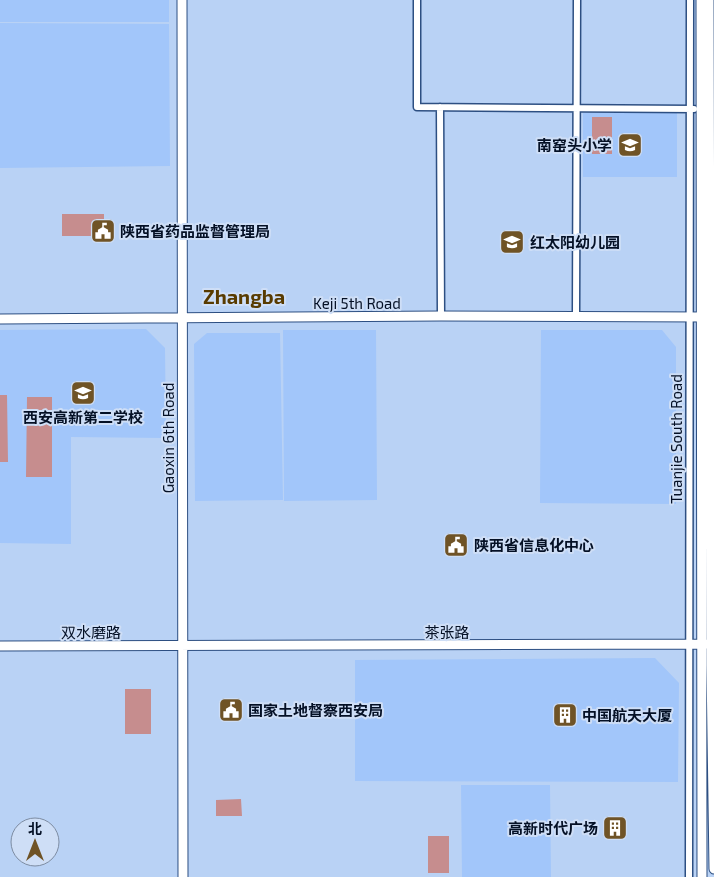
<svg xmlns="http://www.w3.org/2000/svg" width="714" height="877" viewBox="0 0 714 877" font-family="'Exo 2','Noto Sans SC',sans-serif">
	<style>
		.built { fill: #a2c6fa }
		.green { fill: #c68d8e }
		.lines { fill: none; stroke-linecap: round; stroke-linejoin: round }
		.street-casing { stroke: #2d4f82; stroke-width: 9 }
		.secondary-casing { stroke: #2d4f82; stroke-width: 11 }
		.street { stroke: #fff; stroke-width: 6 }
		.secondary { stroke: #fff; stroke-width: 9 }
		.labels { text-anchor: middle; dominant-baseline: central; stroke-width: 4; stroke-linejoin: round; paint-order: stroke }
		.poi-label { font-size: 15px; font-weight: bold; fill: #041025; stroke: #cedef6; text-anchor: start }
		.street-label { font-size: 15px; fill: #041025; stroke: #cedef6 }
		.district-label { font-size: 20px; font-weight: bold; fill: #583b00; stroke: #cedef6 }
	</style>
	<rect width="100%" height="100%" fill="#b9d2f5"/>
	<path class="built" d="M0,0H169V22H0Z
		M0,23L169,24L170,166L0,168Z
		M583,113H677V177H583Z
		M146,329L165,348L166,438L71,437V544L0,543V330Z
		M283,330H376L377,500L284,501Z
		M541,330H662L676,347V504L540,503Z
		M207,333H280L283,500L195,501L194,344Z
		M655,658L679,683L678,782L355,781V660Z
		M461,785H550L551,877H462Z"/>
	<path class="green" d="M592,117H612V154H592Z
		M62,214H104V236H62Z
		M0,395H7L8,462H0Z
		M27,397H52V477H26Z
		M125,689H151V734H125Z
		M241,799L242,816H216V800Z
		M428,836H449V873H428Z"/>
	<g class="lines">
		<defs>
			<path id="street" d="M417,0V107L694,109
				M440,107L441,316
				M576,316L577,0
				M689,877L690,0"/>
			<path id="secondary" d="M182,0L183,877
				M701,0L702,877
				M709,0L711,666L714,869
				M0,319L441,316L706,317
				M0,646L706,644"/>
		</defs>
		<use href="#street" class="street-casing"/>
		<use href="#secondary" class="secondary-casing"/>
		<use href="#street" class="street"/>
		<use href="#secondary" class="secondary"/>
	</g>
	<defs>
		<symbol id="school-square" viewBox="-11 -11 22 22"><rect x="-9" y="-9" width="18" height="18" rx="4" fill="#6f5326" stroke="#cedef6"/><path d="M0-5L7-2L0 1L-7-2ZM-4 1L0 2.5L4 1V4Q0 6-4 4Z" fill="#fff"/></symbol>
		<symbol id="civic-square" viewBox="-11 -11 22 22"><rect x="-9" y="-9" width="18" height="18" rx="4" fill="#6f5326" stroke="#cedef6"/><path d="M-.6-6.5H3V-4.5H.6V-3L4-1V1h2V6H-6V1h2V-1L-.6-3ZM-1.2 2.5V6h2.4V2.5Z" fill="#fff"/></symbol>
		<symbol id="building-square" viewBox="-11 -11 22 22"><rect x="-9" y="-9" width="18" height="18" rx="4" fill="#6f5326" stroke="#cedef6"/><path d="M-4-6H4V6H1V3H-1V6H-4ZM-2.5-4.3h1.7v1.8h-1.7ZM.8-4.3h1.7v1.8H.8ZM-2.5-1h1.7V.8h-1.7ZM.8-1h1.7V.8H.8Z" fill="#fff"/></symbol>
	</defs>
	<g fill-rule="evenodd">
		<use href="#school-square" x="616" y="131" width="28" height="28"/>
		<use href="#civic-square" x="89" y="217" width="28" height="28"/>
		<use href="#school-square" x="498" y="228" width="28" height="28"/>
		<use href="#school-square" x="69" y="379" width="28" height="28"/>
		<use href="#civic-square" x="442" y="531" width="28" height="28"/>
		<use href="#civic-square" x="217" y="696" width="28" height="28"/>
		<use href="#building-square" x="551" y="701" width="28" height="28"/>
		<use href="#building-square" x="601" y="814" width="28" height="28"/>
	</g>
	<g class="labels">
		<g class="poi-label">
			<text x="612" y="145" text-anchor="end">南窑头小学</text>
			<text x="120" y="231">陕西省药品监督管理局</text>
			<text x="530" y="242">红太阳幼儿园</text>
			<text x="83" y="417" text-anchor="middle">西安高新第二学校</text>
			<text x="474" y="545">陕西省信息化中心</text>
			<text x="248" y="710">国家土地督察西安局</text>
			<text x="582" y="715">中国航天大厦</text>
			<text x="598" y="828" text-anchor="end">高新时代广场</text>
		</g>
		<g class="street-label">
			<text x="357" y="303">Keji 5th Road</text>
			<text transform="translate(168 438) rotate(-90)">Gaoxin 6th Road</text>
			<text transform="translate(676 439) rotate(-90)">Tuanjie South Road</text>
			<text x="91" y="632">双水磨路</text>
			<text x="447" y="632">茶张路</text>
		</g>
		<g class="district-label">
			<text x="244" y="296">Zhangba</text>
		</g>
	</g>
	<g transform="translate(35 842)"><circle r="24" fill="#cedef6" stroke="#7d8ca2"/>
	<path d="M0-4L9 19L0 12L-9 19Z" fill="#6f5326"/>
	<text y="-8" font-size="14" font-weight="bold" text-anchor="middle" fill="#041025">北</text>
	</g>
</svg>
